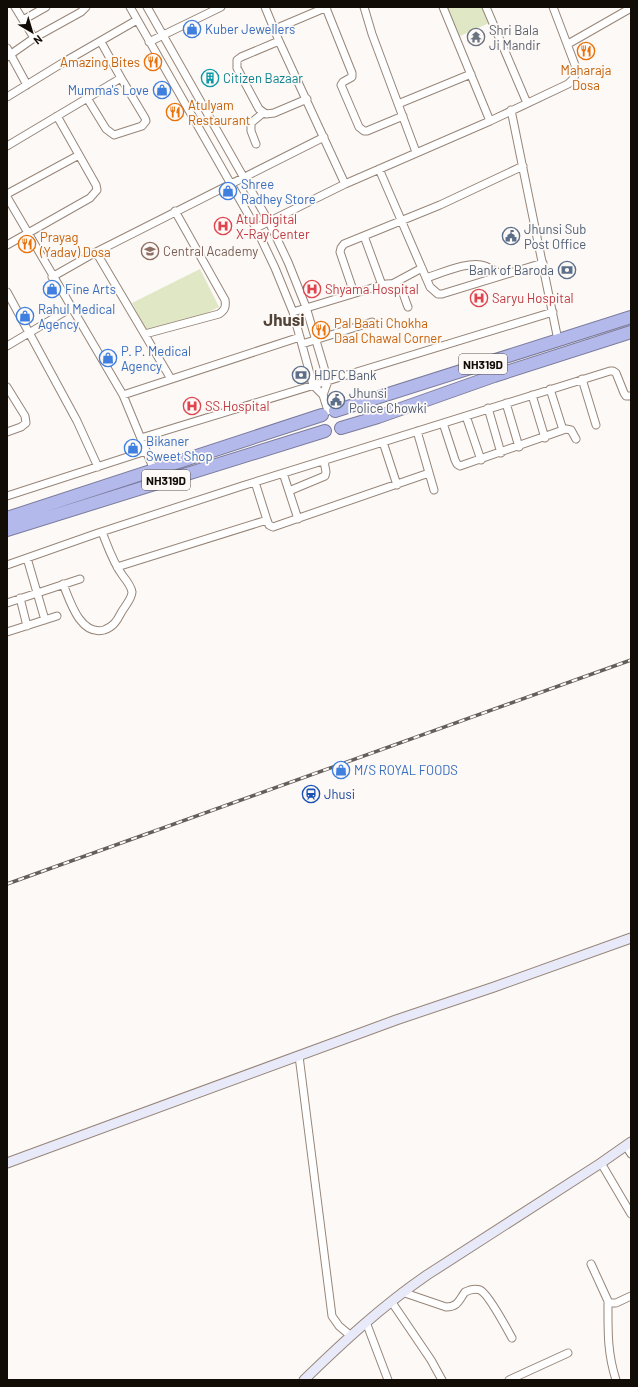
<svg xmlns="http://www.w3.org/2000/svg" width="638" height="1387" viewBox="0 0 638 1387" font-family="Barlow,sans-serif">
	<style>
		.green { fill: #dfe7c5 }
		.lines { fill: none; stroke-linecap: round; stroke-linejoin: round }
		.street-casing { stroke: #978578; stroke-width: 9 }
		.secondary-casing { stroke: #978578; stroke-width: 11 }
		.highway-casing { stroke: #7b7c9c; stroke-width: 14 }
		.street { stroke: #fff; stroke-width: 7 }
		.secondary { stroke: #e8eaf9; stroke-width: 9 }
		.highway { stroke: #b4b9ec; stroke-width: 12 }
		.rail-casing { stroke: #645f5a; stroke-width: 3.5 }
		.rail { stroke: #fdf9f6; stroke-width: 2; stroke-dasharray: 6; stroke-linecap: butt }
		.labels { text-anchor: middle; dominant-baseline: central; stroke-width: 3.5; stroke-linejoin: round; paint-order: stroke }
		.shield { fill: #fdf9f6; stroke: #58534f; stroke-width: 1 }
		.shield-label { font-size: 12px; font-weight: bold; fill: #120c07 }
		.shop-label { font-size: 13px; fill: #366cbe; stroke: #fdf9f6; text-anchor: start }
		.worship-label { font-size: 13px; fill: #5b616d; stroke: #fdf9f6; text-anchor: start }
		.food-label { font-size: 13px; fill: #c56008; stroke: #fdf9f6; text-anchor: start }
		.culture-label { font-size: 13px; fill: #0d838f; stroke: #fdf9f6; text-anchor: start }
		.health-label { font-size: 13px; fill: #be3a42; stroke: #fdf9f6; text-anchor: start }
		.service-label { font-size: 13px; fill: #4e5e75; stroke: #fdf9f6; text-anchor: start }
		.education-label { font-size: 13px; fill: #785e54; stroke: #fdf9f6; text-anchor: start }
		.transit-label { font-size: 13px; fill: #164399; stroke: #fdf9f6; text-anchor: start }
		.district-label { font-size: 17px; font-weight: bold; fill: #534337; stroke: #fdf9f6 }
	</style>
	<rect width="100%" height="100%" fill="#fdf9f6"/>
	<path class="green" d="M445,7H482L489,23L458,37Z
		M200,269L219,307L186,323L147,331L132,303Z"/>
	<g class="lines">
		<defs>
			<path id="street" d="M15,7L34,38
				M130,7L256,228L275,268L293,312L313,385L323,395
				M147,7L269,222L288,262L306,307L328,381L323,395L328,411
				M265,7L279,41L345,184
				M364,7L372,34L416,152
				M443,7L490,121
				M486,7L527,103
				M326,8L352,73V77L343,82L341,85L359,127L364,131H367L403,116
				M23,20L46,7
				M275,29L327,7
				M279,41L241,57L237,60V68L259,109L266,114L274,113L307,99
				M149,42L221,7
				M568,44L631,8
				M7,48L27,85
				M7,57L34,38L81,12L86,7
				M7,97L64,62L137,20
				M87,98L106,129L114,135L142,126L146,121L145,118L121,78
				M398,104L471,74
				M511,110L558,340
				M256,144L251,131V123L263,113
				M7,146L121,78L101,42
				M379,169L430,287L438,294H442L543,263
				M7,194L79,155
				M7,197L123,395L154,470
				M256,228L345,184L490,121L568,84C575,78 577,74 575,65L553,7
				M7,245L90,198L97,190L96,185L57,116
				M96,252L171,379
				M52,277L96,252L324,137
				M426,278C442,273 470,260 485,266C491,268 497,272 502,275
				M394,283L422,268
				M382,285C403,280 401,290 408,307
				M7,292L77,421L98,467
				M354,293L340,252L341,248L344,244L440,205L523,166
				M293,312L382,285L364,236
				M145,334L219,314C225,310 226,307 225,300L175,211
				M302,344L372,322
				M7,346L71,308
				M582,379L596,425
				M7,387L25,416L26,423L21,427L7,432
				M550,389L563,430
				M123,395L300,337
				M532,395L545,438
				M506,403L519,447
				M488,408L501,453
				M466,416L481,460
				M443,423L455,460L457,464L460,466L566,429L571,430L576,439
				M417,431L434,490
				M141,438L553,312
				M383,442L397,485
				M283,473L298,519
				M255,482L267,520L269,525L273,527L429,473
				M289,491L325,476L326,472L324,461
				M7,496L146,451
				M27,558L45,620
				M7,565L98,533L242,486L610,371H613L616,373L624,393L626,396H631
				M117,567L267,520
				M63,584C70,601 80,636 104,630C113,627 117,621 121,613C124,607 132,599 132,592C131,586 127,581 123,576C113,563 108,547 102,532
				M20,598L27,626
				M7,603L80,579
				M7,632L57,616
				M299,1056L332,1316L339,1326L351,1336
				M626,1146L631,1154
				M601,1163L631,1214
				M591,1264L608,1301L610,1303H616L631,1296
				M402,1292L446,1307C458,1307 459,1300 465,1292C469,1290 475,1288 480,1290C488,1293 507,1329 512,1338
				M391,1301L431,1360L442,1380
				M608,1301C608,1330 607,1352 616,1380
				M366,1322L388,1380
				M509,1380L568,1353"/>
			<path id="secondary" d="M7,1163L396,1020L494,987L631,938
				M304,1380C343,1342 382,1306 427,1275L601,1163L631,1142"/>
			<path id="highway" d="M335,411L631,317
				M341,428L378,417L494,376L631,332
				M7,518L322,415
				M7,530L325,431"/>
		</defs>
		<use href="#street" class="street-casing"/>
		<use href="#secondary" class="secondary-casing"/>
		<use href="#highway" class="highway-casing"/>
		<use href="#street" class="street"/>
		<use href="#secondary" class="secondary"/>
		<use href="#highway" class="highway"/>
		<defs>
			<path id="rail" d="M7,884L631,660"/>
		</defs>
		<use href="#rail" class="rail-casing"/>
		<use href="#rail" class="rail"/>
	</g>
	<defs>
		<symbol id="shop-ring" viewBox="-11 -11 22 22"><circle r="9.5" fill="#fdf9f6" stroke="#3f7fe0" stroke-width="1.5"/><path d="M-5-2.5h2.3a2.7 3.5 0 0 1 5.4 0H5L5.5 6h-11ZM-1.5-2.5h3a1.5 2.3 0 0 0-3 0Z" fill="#3f7fe0"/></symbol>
		<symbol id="temple-ring" viewBox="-11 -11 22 22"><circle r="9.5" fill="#fdf9f6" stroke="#6b7280" stroke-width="1.5"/><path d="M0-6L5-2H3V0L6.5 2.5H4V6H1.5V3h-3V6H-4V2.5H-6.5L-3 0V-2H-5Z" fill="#6b7280"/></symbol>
		<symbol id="restaurant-ring" viewBox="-11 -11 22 22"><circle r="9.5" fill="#fdf9f6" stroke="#e8710a" stroke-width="1.5"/><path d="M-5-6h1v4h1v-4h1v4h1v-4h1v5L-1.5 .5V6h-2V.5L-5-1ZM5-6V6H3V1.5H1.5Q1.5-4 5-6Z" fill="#e8710a"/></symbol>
		<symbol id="building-ring" viewBox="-11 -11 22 22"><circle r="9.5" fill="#fdf9f6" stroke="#0f9aa8" stroke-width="1.5"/><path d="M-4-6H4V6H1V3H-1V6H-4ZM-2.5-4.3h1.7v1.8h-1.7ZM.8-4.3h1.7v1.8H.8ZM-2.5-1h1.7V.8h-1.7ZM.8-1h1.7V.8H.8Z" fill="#0f9aa8"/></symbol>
		<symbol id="hospital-ring" viewBox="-11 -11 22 22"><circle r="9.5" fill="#fdf9f6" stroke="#e0444e" stroke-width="1.5"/><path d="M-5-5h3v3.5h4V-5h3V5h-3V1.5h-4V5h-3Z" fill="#e0444e"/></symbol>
		<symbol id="civic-ring" viewBox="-11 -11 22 22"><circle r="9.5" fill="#fdf9f6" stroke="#5c6f8a" stroke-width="1.5"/><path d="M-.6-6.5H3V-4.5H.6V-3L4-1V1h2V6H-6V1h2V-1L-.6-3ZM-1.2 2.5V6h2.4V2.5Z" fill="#5c6f8a"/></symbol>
		<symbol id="school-ring" viewBox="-11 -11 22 22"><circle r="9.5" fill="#fdf9f6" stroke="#8d6e63" stroke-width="1.5"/><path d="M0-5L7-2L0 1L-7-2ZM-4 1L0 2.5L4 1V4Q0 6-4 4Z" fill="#8d6e63"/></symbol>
		<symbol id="bank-ring" viewBox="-11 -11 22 22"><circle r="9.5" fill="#fdf9f6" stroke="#5c6f8a" stroke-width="1.5"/><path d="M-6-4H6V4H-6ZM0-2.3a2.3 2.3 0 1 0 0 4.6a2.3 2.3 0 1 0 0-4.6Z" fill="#5c6f8a"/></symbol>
		<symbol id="station-ring" viewBox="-11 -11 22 22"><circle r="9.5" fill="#fdf9f6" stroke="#1a4fb4" stroke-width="1.5"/><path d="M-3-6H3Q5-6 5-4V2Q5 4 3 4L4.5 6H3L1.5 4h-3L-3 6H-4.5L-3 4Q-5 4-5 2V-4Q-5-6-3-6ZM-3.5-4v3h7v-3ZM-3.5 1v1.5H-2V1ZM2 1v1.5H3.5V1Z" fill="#1a4fb4"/></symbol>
	</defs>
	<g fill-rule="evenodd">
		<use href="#shop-ring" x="182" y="19" width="20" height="20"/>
		<use href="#temple-ring" x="466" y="27" width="20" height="20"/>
		<use href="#restaurant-ring" x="576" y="41" width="20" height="20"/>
		<use href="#restaurant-ring" x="143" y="52" width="20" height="20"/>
		<use href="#building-ring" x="200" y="68" width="20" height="20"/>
		<use href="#shop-ring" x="152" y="80" width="20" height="20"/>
		<use href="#restaurant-ring" x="165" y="102" width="20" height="20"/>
		<use href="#shop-ring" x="218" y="181" width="20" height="20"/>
		<use href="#hospital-ring" x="213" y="216" width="20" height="20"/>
		<use href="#civic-ring" x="501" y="226" width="20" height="20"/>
		<use href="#restaurant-ring" x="17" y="234" width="20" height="20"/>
		<use href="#school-ring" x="140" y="241" width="20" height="20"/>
		<use href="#bank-ring" x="557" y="260" width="20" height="20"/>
		<use href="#shop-ring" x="42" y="279" width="20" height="20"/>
		<use href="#hospital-ring" x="302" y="279" width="20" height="20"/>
		<use href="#hospital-ring" x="469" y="288" width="20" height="20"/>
		<use href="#shop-ring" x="15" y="306" width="20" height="20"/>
		<use href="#restaurant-ring" x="311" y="320" width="20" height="20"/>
		<use href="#shop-ring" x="98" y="348" width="20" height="20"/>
		<use href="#bank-ring" x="291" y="365" width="20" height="20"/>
		<use href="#civic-ring" x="326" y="390" width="20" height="20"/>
		<use href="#hospital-ring" x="182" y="396" width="20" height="20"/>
		<use href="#shop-ring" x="123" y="438" width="20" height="20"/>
		<use href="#shop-ring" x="331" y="760" width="20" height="20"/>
		<use href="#station-ring" x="301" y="784" width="20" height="20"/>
	</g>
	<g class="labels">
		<g class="shield">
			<rect x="459" y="354" width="48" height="20" rx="3"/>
			<rect x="142" y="470" width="48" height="20" rx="3"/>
		</g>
		<g class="shield-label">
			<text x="483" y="364">NH319D</text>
			<text x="166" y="480">NH319D</text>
		</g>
		<g class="shop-label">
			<text x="205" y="29">Kuber Jewellers</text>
			<text x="149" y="90" text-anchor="end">Mumma's Love</text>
			<text x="241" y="184">Shree<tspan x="241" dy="15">Radhey Store</tspan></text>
			<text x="65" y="289">Fine Arts</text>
			<text x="38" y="309">Rahul Medical<tspan x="38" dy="15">Agency</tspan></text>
			<text x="121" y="351">P. P. Medical<tspan x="121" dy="15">Agency</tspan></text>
			<text x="146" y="441">Bikaner<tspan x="146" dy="15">Sweet Shop</tspan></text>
			<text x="354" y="770">M/S ROYAL FOODS</text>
		</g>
		<g class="worship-label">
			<text x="489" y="30">Shri Bala<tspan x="489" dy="15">Ji Mandir</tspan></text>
		</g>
		<g class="food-label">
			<text x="140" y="62" text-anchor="end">Amazing Bites</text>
			<text x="586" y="70" text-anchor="middle">Maharaja<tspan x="586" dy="15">Dosa</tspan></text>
			<text x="188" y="105">Atulyam<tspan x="188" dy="15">Restaurant</tspan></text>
			<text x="40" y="237">Prayag<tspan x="40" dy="15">(Yadav) Dosa</tspan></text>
			<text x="334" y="323">Pal Baati Chokha<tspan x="334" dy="15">Daal Chawal Corner</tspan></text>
		</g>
		<g class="culture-label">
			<text x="223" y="78">Citizen Bazaar</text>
		</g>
		<g class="health-label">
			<text x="236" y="219">Atul Digital<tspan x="236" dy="15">X-Ray Center</tspan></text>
			<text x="325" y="289">Shyama Hospital</text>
			<text x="492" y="298">Saryu Hospital</text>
			<text x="205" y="406">SS Hospital</text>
		</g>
		<g class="service-label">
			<text x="524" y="229">Jhunsi Sub<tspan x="524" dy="15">Post Office</tspan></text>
			<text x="554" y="270" text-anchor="end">Bank of Baroda</text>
			<text x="314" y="375">HDFC Bank</text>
			<text x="349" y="393">Jhunsi<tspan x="349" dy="15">Police Chowki</tspan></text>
		</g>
		<g class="education-label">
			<text x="163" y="251">Central Academy</text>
		</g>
		<g class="transit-label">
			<text x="324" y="794">Jhusi</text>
		</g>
		<g class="district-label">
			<text x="284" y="319">Jhusi</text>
		</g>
	</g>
	<rect width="638" height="1387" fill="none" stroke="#120c07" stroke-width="16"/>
	<g transform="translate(32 32) rotate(142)" stroke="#fdf9f6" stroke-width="3" paint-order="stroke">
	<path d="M0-3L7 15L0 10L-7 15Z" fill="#120c07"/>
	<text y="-6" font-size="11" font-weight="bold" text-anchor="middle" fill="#120c07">N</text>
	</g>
</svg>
